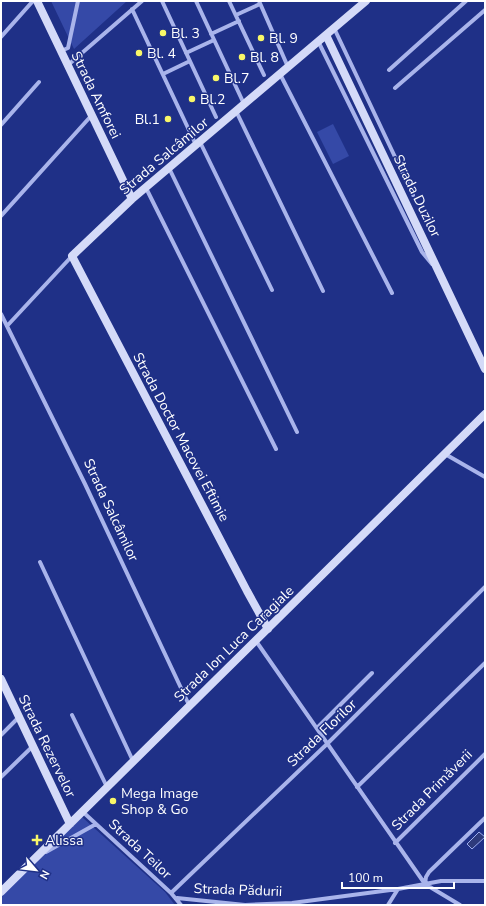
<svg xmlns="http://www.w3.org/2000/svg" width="486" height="906" viewBox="0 0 486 906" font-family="'Nunito Sans',sans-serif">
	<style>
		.green { fill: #3549a7 }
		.water { fill: #2e3a7c; stroke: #9cabec }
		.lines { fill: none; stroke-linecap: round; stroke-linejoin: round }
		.street { stroke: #a9b4eb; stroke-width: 4 }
		.secondary { stroke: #d4daf8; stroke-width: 8 }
		.poi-dot { fill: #f9f768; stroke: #1f3087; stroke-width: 1.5 }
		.labels { text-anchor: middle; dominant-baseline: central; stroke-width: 3; stroke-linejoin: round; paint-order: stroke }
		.poi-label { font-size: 14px; fill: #fff; stroke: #1f3087; text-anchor: start }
		.street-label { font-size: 14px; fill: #fff; stroke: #1f3087 }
	</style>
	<rect width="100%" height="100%" fill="#1f3087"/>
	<path class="green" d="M51,1H127L74,49Z
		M333,124L349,156L333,164L317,132Z
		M82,817L165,892L175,905H1V895Z"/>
	<path class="water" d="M479,832L485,837L472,849L467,844Z"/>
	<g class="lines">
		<path class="street" d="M162,1L216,117
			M196,1L244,104
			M229,1L264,75
			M259,1L288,67
			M132,9L196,145
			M236,15L260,4
			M334,28L413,195
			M211,34L239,21
			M1,37L33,1
			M318,41L422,252L432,264
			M61,51L68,48L78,1
			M186,53L214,40
			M68,65L142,1
			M389,70L466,1
			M163,74L190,61
			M280,74L392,293
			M395,88L485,10
			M236,111L323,291
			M1,125L39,82
			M200,142L272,290
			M169,168L297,432
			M146,188L276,449
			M1,216L91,116
			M1,314L85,484L189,705
			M7,326L72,256
			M445,454L485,477
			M40,562L133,761
			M256,641L425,884L460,905
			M72,715L107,787
			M317,728L372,673
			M1,735L19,717
			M1,777L33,746
			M357,787L485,663
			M83,812L171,893L181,905
			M395,843L485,754
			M46,852L96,824
			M425,884L426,877L429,872L485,818
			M171,893L327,744L485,587
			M177,898L245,905L292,903L398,889L441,881H485
			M388,905L398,889"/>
		<path class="secondary" d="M37,1L132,199
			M326,35L485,369
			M268,629L247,591L72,256L132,199L366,1
			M1,679L70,824
			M1,892L485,414"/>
	</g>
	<g class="poi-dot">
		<circle cx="163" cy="33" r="4"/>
		<circle cx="261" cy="38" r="4"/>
		<circle cx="139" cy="53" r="4"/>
		<circle cx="242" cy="57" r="4"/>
		<circle cx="216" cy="78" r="4"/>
		<circle cx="192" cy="99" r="4"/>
		<circle cx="168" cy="119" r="4"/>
		<circle cx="113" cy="801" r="4"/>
		<path d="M35 834h4v4h4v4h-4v4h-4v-4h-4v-4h4z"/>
	</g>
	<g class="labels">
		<g class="poi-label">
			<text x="171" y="33">Bl. 3</text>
			<text x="269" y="38">Bl. 9</text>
			<text x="147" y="53">Bl. 4</text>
			<text x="250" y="57">Bl. 8</text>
			<text x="224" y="78">Bl.7</text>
			<text x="200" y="99">Bl.2</text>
			<text x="160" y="119" text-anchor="end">Bl.1</text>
			<text x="121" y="793">Mega Image<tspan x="121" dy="16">Shop &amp; Go</tspan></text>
			<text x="45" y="840">Alissa</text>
		</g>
		<g class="street-label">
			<text transform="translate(96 95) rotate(64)">Strada Amforei</text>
			<text transform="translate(164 156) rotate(-40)">Strada Salcâmilor</text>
			<text transform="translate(417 196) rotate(64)">Strada Duzilor</text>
			<text transform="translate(181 437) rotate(62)">Strada Doctor Macovei Eftimie</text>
			<text transform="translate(111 510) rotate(65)">Strada Salcâmilor</text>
			<text transform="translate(234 644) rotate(-44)">Strada Ion Luca Caragiale</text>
			<text transform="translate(322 733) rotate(-44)">Strada Florilor</text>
			<text transform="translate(47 746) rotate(64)">Strada Rezervelor</text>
			<text transform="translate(432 790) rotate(-45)">Strada Primăverii</text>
			<text transform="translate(140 849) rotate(43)">Strada Teilor</text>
			<text transform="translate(238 890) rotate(2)">Strada Pădurii</text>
		</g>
	</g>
	<rect width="486" height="906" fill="none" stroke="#ffffff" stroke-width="4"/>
	<g transform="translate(36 870) rotate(118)" stroke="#1f3087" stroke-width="3" paint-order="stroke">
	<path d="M0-3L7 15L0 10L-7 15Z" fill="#ffffff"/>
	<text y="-6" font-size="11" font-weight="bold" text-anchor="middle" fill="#ffffff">N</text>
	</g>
	<path d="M342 882v6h112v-6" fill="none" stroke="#ffffff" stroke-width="2"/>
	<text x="348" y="882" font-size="12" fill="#ffffff" stroke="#1f3087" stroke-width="3" paint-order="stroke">100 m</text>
</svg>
